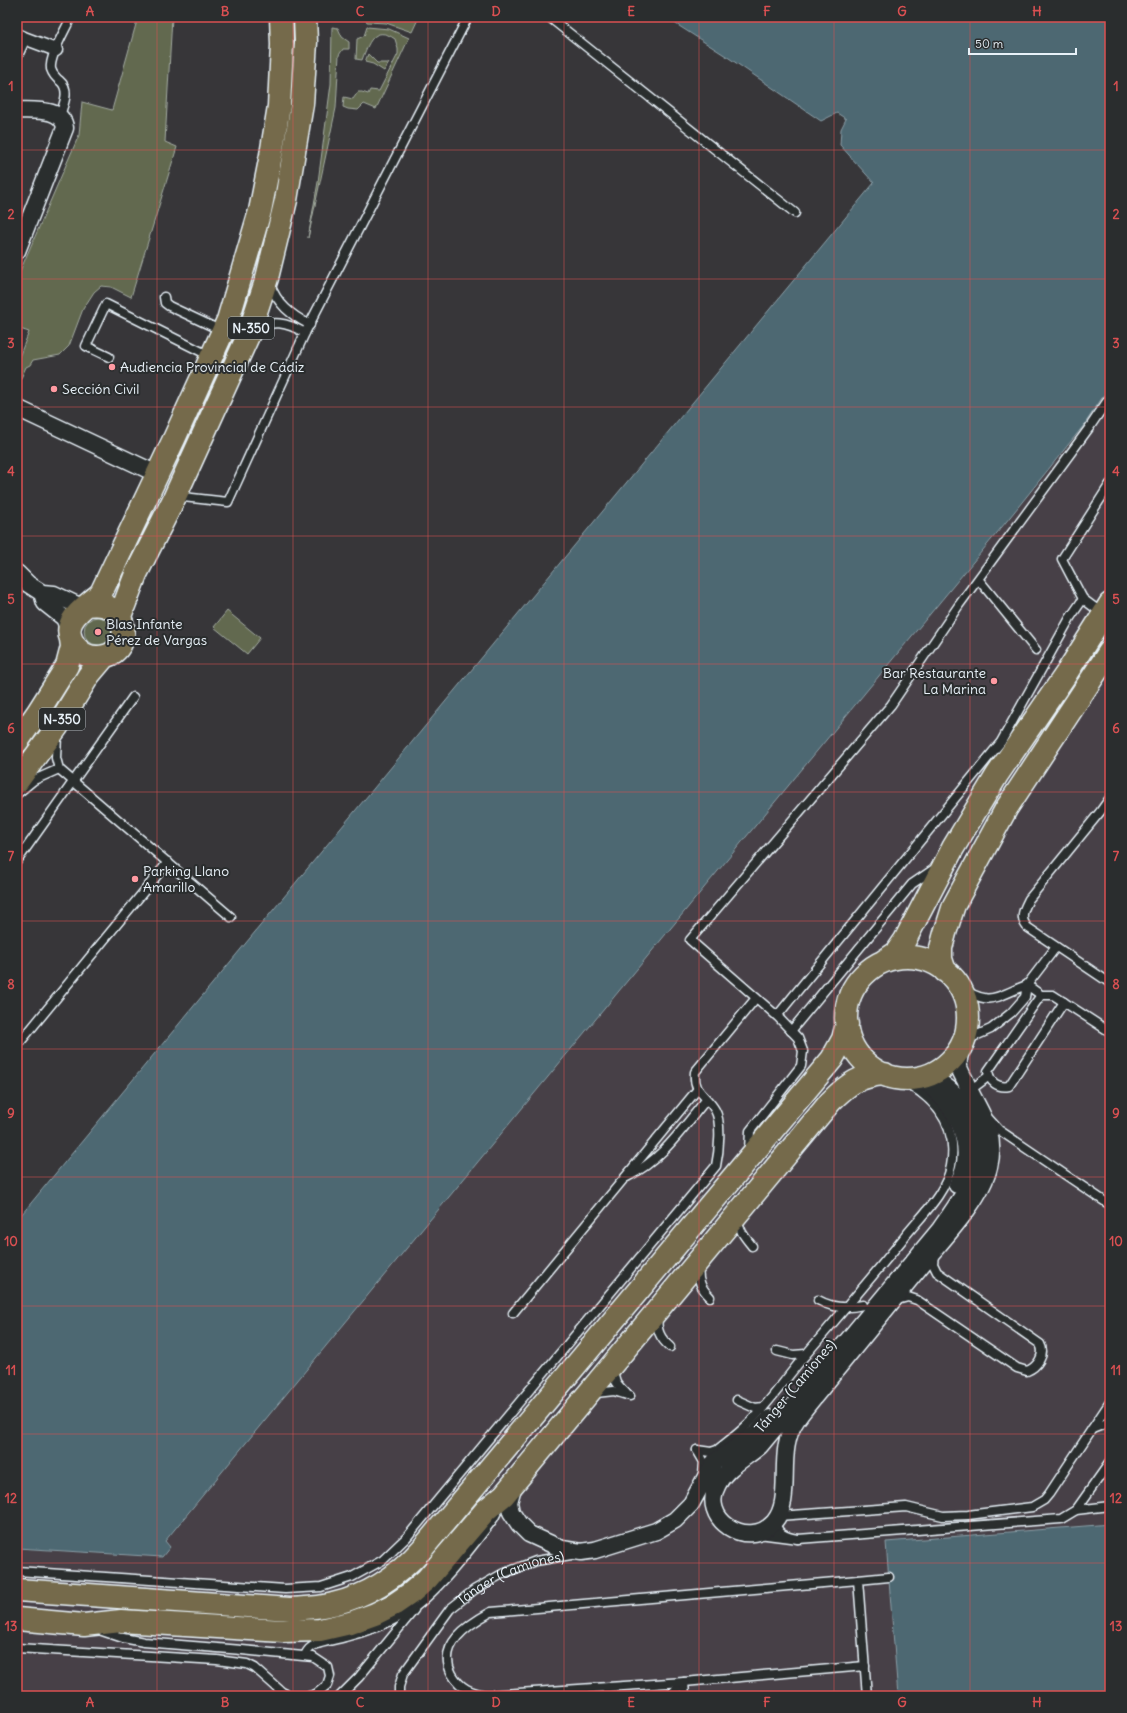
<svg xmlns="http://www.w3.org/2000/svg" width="1127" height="1713" viewBox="0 0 1127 1713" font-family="Delius,sans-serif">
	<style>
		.built { fill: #474146 }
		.green { fill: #62694f; stroke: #a5ada4 }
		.water { fill: #4d6872; stroke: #8b9fa8 }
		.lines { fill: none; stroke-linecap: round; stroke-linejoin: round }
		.service-casing { stroke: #e8f1f8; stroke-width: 11 }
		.pedestrian-casing { stroke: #e8f1f8; stroke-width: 15 }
		.minor-casing { stroke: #e8f1f8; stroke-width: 19 }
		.primary-casing { stroke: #e8f1f8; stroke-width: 25 }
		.trunk-casing { stroke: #e8f1f8; stroke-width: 25 }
		.service { stroke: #2a2d2e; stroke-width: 8 }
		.pedestrian { stroke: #2a2d2e; stroke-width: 12 }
		.minor { stroke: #2a2d2e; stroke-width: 16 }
		.primary { stroke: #746b4b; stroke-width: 22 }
		.trunk { stroke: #746b4b; stroke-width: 22 }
		.grid { fill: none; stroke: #da5052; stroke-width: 1; stroke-opacity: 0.55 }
		.poi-dot { fill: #ff9aa2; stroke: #2a2d2e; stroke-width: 1.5 }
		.labels { text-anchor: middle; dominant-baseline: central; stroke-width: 4; stroke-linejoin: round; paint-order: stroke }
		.shield { fill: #2a2d2e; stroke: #afb6bb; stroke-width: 1 }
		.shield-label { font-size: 13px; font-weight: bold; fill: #e8f1f8 }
		.poi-label { font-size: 14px; fill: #e8f1f8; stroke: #2a2d2e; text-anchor: start }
		.street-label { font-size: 14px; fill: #e8f1f8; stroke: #2a2d2e }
		.neatline { fill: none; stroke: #da5052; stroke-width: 1.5 }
		.grid-label { font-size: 13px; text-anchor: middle; font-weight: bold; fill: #da5052 }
	</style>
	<rect width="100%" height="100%" fill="#373639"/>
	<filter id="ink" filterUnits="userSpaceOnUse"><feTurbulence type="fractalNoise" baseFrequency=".025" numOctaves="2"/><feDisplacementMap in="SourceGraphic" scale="8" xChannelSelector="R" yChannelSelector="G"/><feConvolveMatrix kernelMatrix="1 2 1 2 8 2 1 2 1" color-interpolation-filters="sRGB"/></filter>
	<g filter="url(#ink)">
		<path class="built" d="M1110,386V1524L886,1542L898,1696H17V1548L162,1557L170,1547L165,1541L1006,522L1084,425Z"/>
		<path class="green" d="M138,17H172L165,142L177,147L131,297L111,287L101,286L94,292L83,309L69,346L60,355L33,360L30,365L26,367L17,387V362L29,332L17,328V278L79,135L82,102L112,110Z
			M364,17H419L412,32L386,23L367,22Z
			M332,27L338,28L342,37L349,42V49H343L339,55L336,108L308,238L318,182L331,84Z
			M367,27L389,29L409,38L376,109L364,104L358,110L348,109L343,107L344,97L353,99L358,92H362L368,94L370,90L379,91L398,54V49L395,39C374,24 368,44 362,60L356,59L357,39L364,36Z
			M368,54L377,63H389L384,71L373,64L365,62Z
			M227,611L260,638L247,654L214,627Z
			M84 631a14 14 0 1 1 28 0a14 14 0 1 1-28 0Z"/>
		<path class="water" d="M665,17H1110V386L1084,425L1006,522L165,1541L170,1547L162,1557L17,1548V1220L874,183L840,145L841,129L846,119L837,113L821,121L726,56Z
			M1110,1524V1696H898L886,1542Z"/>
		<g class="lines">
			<defs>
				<g id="service">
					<path d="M549,17L795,213"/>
					<path d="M60,116C63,105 71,90 60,81C56,78 53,75 51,69C49,56 66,29 71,17"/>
					<path d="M270,284C277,304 291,315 310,325"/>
					<path d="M164,297L165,303L169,306L222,331"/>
					<path d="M254,331C271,318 288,323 305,333"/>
					<path d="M109,357L86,346L106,304L210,356"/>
					<path d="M177,499L183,497L228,502L305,333L468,17"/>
					<path d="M979,580L1036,650"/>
					<path d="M1083,599L1062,559L1110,484"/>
					<path d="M59,769L231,917"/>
					<path d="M17,794L34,780L59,769L56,758L57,735"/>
					<path d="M1110,798L1100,812L1029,899C1024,909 1019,917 1027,927L1110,983"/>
					<path d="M17,861L133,697"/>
					<path d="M957,985C991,1008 994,997 1027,985"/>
					<path d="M1027,985L1041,995H1053L1110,1032"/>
					<path d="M1041,995L988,1071C990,1083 998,1088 1009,1086L1064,1002"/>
					<path d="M777,1016L1001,742L1070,618L1083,599L1103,614"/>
					<path d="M791,1031L912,884L937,867"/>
					<path d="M964,1041L991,1029L1011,1013L1025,997L1027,985L1056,947"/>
					<path d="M17,1046L168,862"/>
					<path d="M969,1091L989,1076"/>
					<path d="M989,1119L999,1130L1110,1205"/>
					<path d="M749,1150L750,1131L801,1066L803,1051L798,1038L777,1016L690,940L891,705L959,605L1089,428L1110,397"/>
					<path d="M627,1177C663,1159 681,1130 706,1100"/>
					<path d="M738,1219C739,1231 745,1237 752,1246"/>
					<path d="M699,1268C697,1281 702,1289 710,1297"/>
					<path d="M818,1300C832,1308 847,1309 863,1305"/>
					<path d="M897,1300L908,1297L917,1300L1017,1368L1027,1371C1037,1367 1046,1355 1040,1344L937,1272L933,1264L934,1253"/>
					<path d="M513,1313L697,1090"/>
					<path d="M658,1316C656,1330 660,1338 670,1347"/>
					<path d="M777,1351L793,1355L806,1354"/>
					<path d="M614,1370C613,1381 618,1385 626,1393"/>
					<path d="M596,1393L614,1391L630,1396"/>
					<path d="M737,1400L755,1408L763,1407"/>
					<path d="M1092,1429L1110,1402"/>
					<path d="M697,1450L711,1452L717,1450C727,1442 738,1434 747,1425C770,1403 787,1376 808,1352C840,1315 872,1277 903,1239C920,1217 946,1194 951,1166C959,1122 932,1095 895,1077"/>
					<path d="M697,1450L704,1462L703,1475"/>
					<path d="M1076,1510L1110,1462"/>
					<path d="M778,1516L906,1507L943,1516L968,1515L1032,1507L1044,1500L1049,1494L1092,1429L1110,1422"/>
					<path d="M759,1534L798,1539C786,1537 776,1534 775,1520"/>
					<path d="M798,1539L1061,1519L1076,1510L1110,1506"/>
					<path d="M17,1571L285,1589L321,1587L352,1577L383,1560L407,1537L716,1166C719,1152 722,1122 715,1110C706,1094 693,1093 695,1072L756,998"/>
					<path d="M99,1630L123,1638L144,1642L242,1650L313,1657L328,1667L330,1676L327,1685L316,1694L309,1696"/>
					<path d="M17,1648L217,1660L247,1664L255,1668L282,1692L290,1696"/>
					<path d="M305,1655C307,1651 310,1647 315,1645C324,1641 336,1640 345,1637C365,1632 387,1624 405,1614C436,1595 472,1547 494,1518L499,1508"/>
					<path d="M340,1696L359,1677L414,1610"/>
					<path id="s1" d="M399,1696V1687L403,1674L450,1609L474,1590L502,1574L536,1561L571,1555"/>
					<path d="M669,1696L684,1682L865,1666"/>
					<path d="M685,1696L684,1682L487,1695C471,1693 460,1688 452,1674C436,1645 469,1624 491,1612L858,1580"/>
					<path d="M867,1696L858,1580L889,1577"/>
				</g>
				<path id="pedestrian" d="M17,35L24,38L17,53
					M24,38L56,50"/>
				<path id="minor" d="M17,110C33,111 63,107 65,128L17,251
					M17,408L157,474
					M17,573L28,584L42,593L54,594L75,604L86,606
					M42,593L45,603L64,618L70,632
					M925,1076C944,1082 955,1092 965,1108C994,1156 968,1189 940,1229L760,1446C746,1458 727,1467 718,1484C698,1519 748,1551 774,1522C795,1498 774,1451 797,1419C809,1402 824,1386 837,1369C866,1333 896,1297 925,1261C946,1236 982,1198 989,1167C998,1129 978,1112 965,1080C963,1076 960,1071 959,1067C958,1060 960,1052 962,1045
					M922,1081C929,1084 934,1090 939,1095C963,1118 975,1155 957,1185
					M514,1484L509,1502L511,1512L519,1524L529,1534L562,1549L581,1552L595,1550L656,1531L675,1520L691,1504L714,1462L756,1433L770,1418"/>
				<path id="primary" d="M846 1018a61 61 0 1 1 122 0a61 61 0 1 1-122 0Z
					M884,961L896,953L905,940L953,848L997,775L1066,674L1110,604
					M945,971L941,959V948L945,933L954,905L1006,809L1110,651
					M17,1590L290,1609C304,1608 319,1608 333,1604C368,1596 398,1576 422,1549L832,1059L843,1039L847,1024
					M17,1619L84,1625L121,1621L283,1631L320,1630L350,1623L375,1614L395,1604L411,1593L427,1579L486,1510L504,1495L831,1101C849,1083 859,1076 885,1074"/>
				<path id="trunk" d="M89,605C132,598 135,658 97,657C89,657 81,653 76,647C56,622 86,607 101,593L174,439L228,320L260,211L271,155L279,106L282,45L281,17
					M120,616L136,574L173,501L248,336L267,278L286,200L302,104L306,42L305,17
					M17,742L38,712L67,666L72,647L71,639
					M17,782L57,727L89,675L105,656"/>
			</defs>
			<use href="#service" class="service-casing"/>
			<use href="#pedestrian" class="pedestrian-casing"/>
			<use href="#minor" class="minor-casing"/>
			<use href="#primary" class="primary-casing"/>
			<use href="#trunk" class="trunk-casing"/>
			<use href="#service" class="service"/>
			<use href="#pedestrian" class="pedestrian"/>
			<use href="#minor" class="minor"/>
			<use href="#primary" class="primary"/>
			<use href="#trunk" class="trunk"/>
		</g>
	</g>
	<path class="grid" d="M157,17V1696M293,17V1696M428,17V1696M564,17V1696M699,17V1696M834,17V1696M970,17V1696M17,150H1110M17,279H1110M17,407H1110M17,536H1110M17,664H1110M17,792H1110M17,921H1110M17,1049H1110M17,1177H1110M17,1306H1110M17,1434H1110M17,1563H1110"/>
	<g class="poi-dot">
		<circle cx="112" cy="367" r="4"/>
		<circle cx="54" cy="389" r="4"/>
		<circle cx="98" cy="632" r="4"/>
		<circle cx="994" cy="681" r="4"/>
		<circle cx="135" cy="879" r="4"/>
	</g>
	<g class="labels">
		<g class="shield">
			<rect x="228" y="317" width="46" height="22" rx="3"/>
			<rect x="39" y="708" width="46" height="22" rx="3"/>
		</g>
		<g class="shield-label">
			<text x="251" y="328">N-350</text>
			<text x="62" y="719">N-350</text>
		</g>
		<g class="poi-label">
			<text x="120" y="367">Audiencia Provincial de Cádiz</text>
			<text x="62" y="389">Sección Civil</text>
			<text x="106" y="624">Blas Infante<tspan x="106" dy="16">Pérez de Vargas</tspan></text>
			<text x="986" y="673" text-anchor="end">Bar Restaurante<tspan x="986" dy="16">La Marina</tspan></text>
			<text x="143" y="871">Parking Llano<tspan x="143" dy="16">Amarillo</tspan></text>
		</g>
		<g class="street-label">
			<text transform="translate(795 1386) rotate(-50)">Tánger (Camiones)</text>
			<text stroke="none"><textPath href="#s1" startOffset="172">Tánger (Camiones)</textPath></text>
		</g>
	</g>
	<rect width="1127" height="1713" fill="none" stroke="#2a2d2e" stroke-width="44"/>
	<path d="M969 48v6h107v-6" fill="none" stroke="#e8f1f8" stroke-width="2"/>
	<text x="975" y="48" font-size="12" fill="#e8f1f8" stroke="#2a2d2e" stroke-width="3" paint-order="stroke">50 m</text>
	<rect x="22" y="22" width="1083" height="1669" class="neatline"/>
	<g class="grid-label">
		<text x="90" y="16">A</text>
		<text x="225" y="16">B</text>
		<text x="360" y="16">C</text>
		<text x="496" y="16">D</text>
		<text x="631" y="16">E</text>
		<text x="767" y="16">F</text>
		<text x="902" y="16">G</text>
		<text x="1037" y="16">H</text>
		<text x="11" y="91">1</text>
		<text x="1116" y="91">1</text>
		<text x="11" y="219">2</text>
		<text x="1116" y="219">2</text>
		<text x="11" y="348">3</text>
		<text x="1116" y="348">3</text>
		<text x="11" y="476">4</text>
		<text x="1116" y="476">4</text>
		<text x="11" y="604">5</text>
		<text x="1116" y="604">5</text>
		<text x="11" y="733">6</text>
		<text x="1116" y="733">6</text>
		<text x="11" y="861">7</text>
		<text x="1116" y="861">7</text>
		<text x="11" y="989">8</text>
		<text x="1116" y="989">8</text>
		<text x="11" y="1118">9</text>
		<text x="1116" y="1118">9</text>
		<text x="11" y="1246">10</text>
		<text x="1116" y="1246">10</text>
		<text x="11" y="1375">11</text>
		<text x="1116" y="1375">11</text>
		<text x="11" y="1503">12</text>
		<text x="1116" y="1503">12</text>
		<text x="11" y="1631">13</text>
		<text x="1116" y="1631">13</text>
		<text x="90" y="1707">A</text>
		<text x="225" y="1707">B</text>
		<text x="360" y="1707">C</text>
		<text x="496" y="1707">D</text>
		<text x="631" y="1707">E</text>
		<text x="767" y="1707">F</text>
		<text x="902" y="1707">G</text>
		<text x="1037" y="1707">H</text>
	</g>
</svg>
